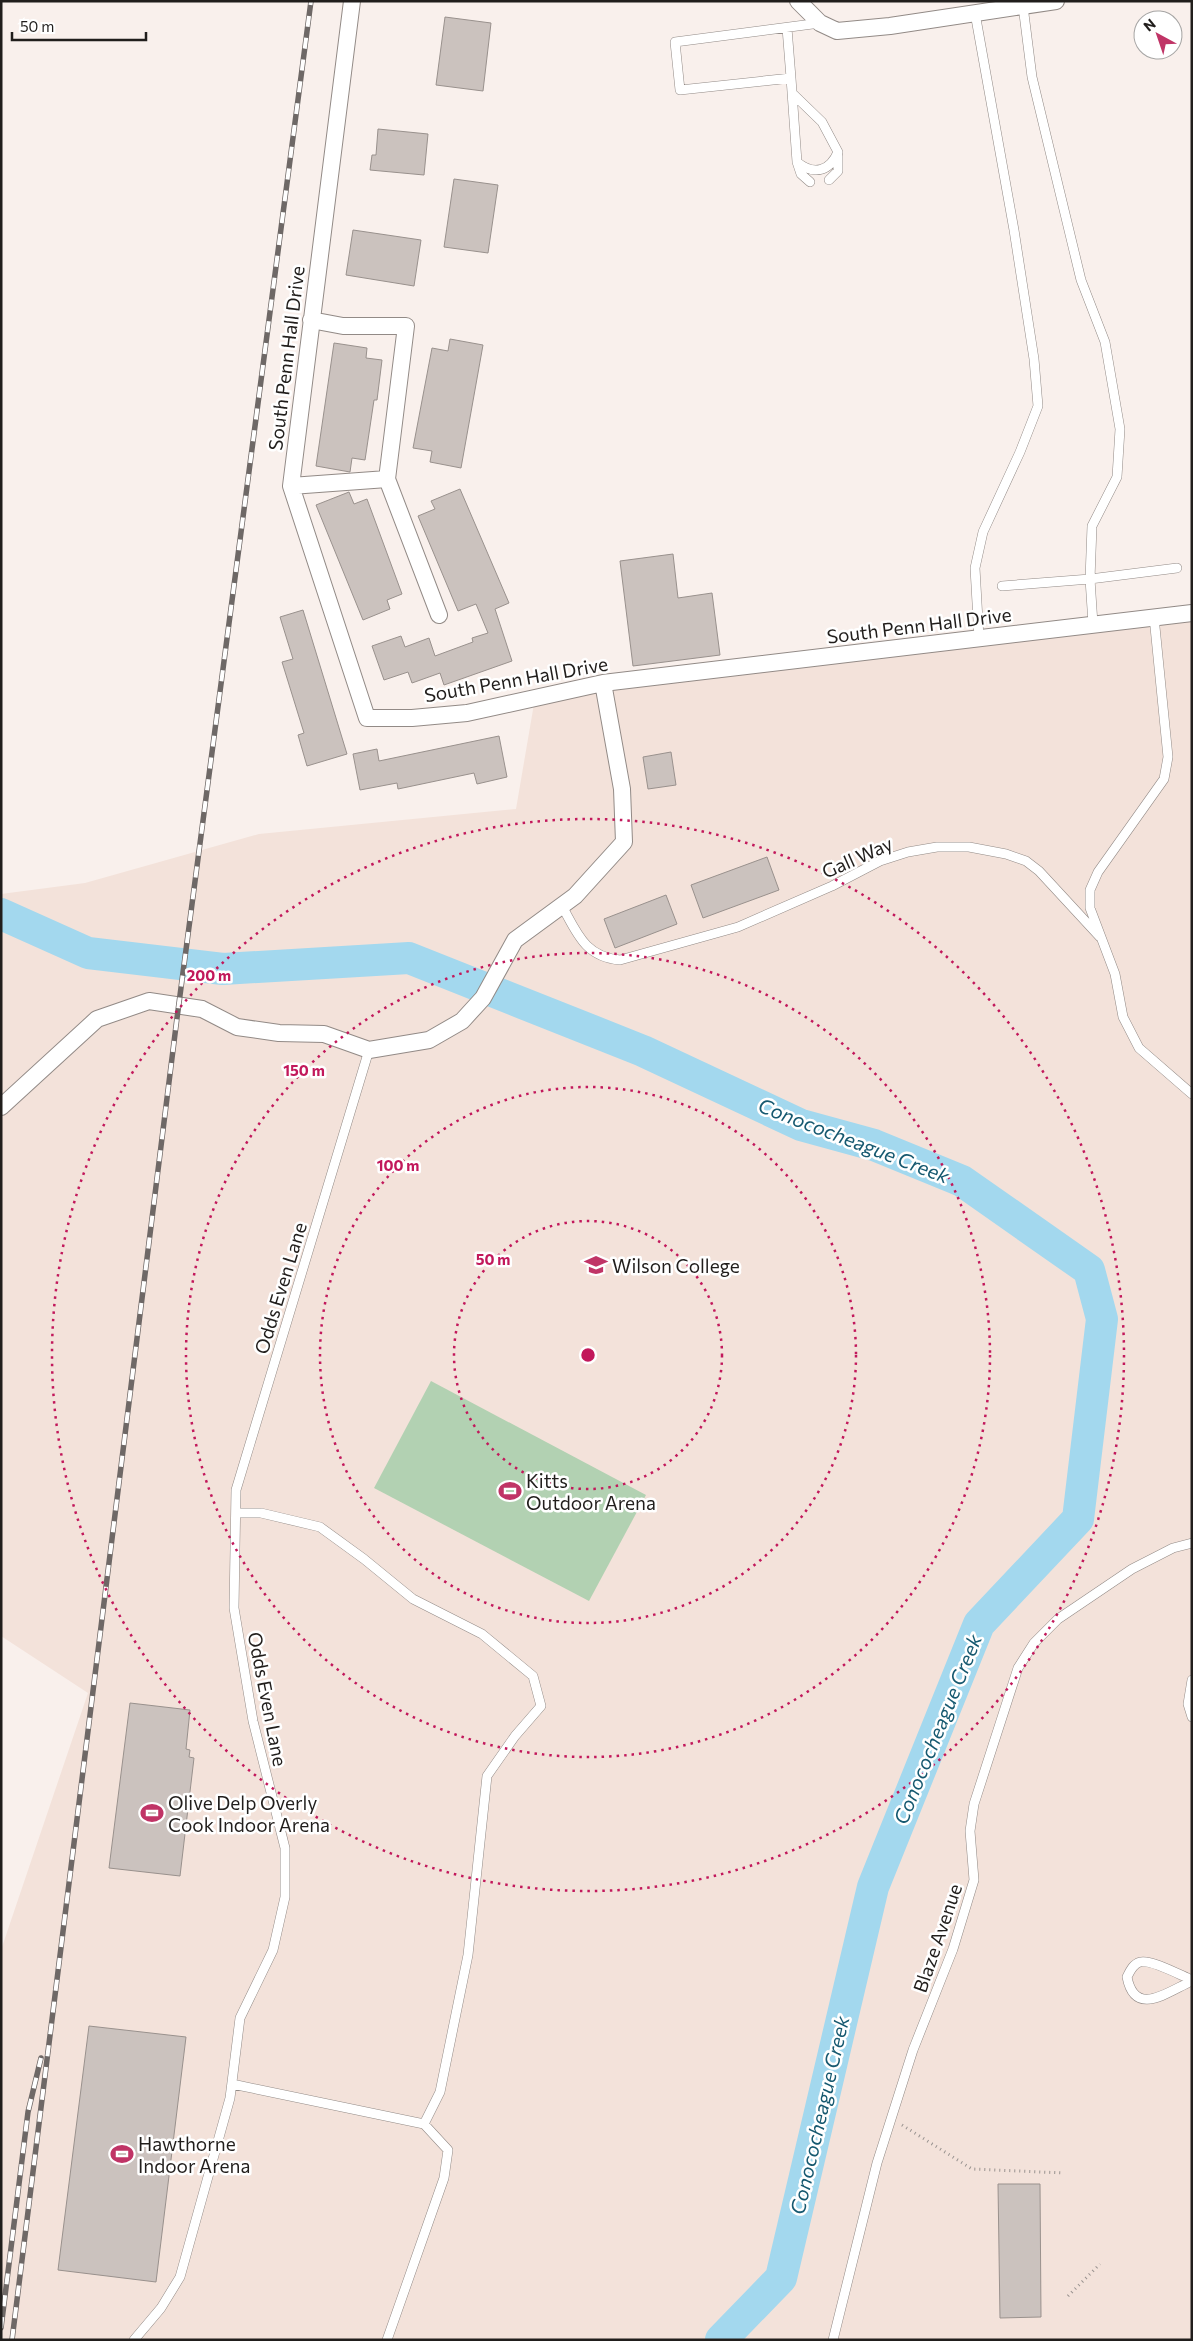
<svg xmlns="http://www.w3.org/2000/svg" width="1193" height="2341" viewBox="0 0 1193 2341" font-family="Commissioner,sans-serif">
	<style>
		.built { fill: #f3e2da }
		.green { fill: #b2d1b2 }
		.lines { fill: none; stroke-linecap: round; stroke-linejoin: round }
		.river { stroke: #a3d8ee; stroke-width: 32 }
		.building { fill: #cbc2be; stroke: #99918d }
		.service-casing { stroke: #928a86; stroke-width: 10 }
		.minor-casing { stroke: #928a86; stroke-width: 18 }
		.path { stroke: #98928f; stroke-width: 3; stroke-dasharray: 1 4; stroke-linecap: butt }
		.service { stroke: #fff; stroke-width: 9 }
		.minor { stroke: #fff; stroke-width: 16 }
		.rail-casing { stroke: #6e6866; stroke-width: 5.5 }
		.rail { stroke: #fff; stroke-width: 4; stroke-dasharray: 11; stroke-linecap: butt }
		.ring { fill: none; stroke: #c2185b; stroke-width: 2.5; stroke-dasharray: 2.5 5 }
		.labels { text-anchor: middle; dominant-baseline: central; stroke-width: 5; stroke-linejoin: round; paint-order: stroke }
		.street-label { font-size: 19px; fill: #211e1c; stroke: #fff }
		.poi-label { font-size: 19px; fill: #211e1c; stroke: #fff; text-anchor: start }
		.water-label { font-size: 20px; font-style: italic; fill: #165970; stroke: #fff }
		.centre { fill: #c2185b; stroke: #fff; stroke-width: 2.5 }
		.ring-label { font-size: 15px; text-anchor: middle; font-weight: bold; fill: #c2185b; stroke: #fff; stroke-width: 5; stroke-linejoin: round; paint-order: stroke }
	</style>
	<rect width="100%" height="100%" fill="#f9f0ec"/>
	<path class="built" d="M1192,613V2340H1V1950L88,1693L1,1636V894L85,883L259,834L516,809L535,698Z"/>
	<path class="green" d="M431,1381L646,1495L589,1601L374,1488Z"/>
	<g class="lines">
		<path class="river" d="M1,914L88,953L223,969L409,958L643,1051L801,1125L874,1145L962,1181L1089,1270L1102,1319L1078,1519L979,1624L873,1887L781,2278L721,2340"/>
	</g>
	<path class="building" d="M445,17L491,23L483,91L436,85Z
		M378,129L428,134L424,175L370,170L372,155H376Z
		M454,179L498,185L488,253L444,247Z
		M353,230L421,240L414,286L346,275Z
		M450,339L483,345L461,468L430,462L432,451L413,448L432,348L448,351Z
		M334,343L367,348L366,358L382,360L377,400H374L365,460L352,458L350,472L316,466Z
		M460,489L509,603L495,609L512,661L444,685L440,673L412,683L408,672L384,680L372,646L401,636L405,647L429,638L435,656L473,642L472,638L488,633L476,604L458,611L418,516L435,509L431,501Z
		M349,492L354,504L367,499L402,594L387,600L390,609L363,620L316,505Z
		M673,554L678,598L712,593L720,655L633,666L620,561Z
		M303,610L347,754L307,766L298,735L304,733L282,662L293,659L280,617Z
		M499,736L507,777L477,784L474,773L398,789L397,783L360,790L353,754L377,749L379,761Z
		M671,752L676,785L648,789L643,757Z
		M767,857L779,890L703,918L691,885Z
		M666,895L677,924L615,948L604,919Z
		M130,1703L190,1710L186,1749L190,1750L189,1757L194,1758L180,1876L109,1868Z
		M89,2026L186,2037L156,2282L58,2270Z
		M998,2184H1040L1041,2317L1000,2318Z"/>
	<g class="lines">
		<defs>
			<path id="service" d="M1023,6L1032,77L1081,280L1105,342L1120,429L1117,477L1092,526L1090,579L1093,624
				M975,13L1014,230L1034,359L1038,406L1020,452L983,532L975,568L979,638
				M787,28L791,78L680,90L675,42L820,23
				M791,78L797,162C814,176 830,171 838,152L822,122L792,93
				M797,162L801,174L810,182
				M829,180L838,171V156
				M1002,586L1090,579L1177,568
				M1154,617L1168,757L1164,779L1098,872L1090,890V908L1115,974L1123,1017L1139,1048L1192,1094
				M562,906C577,933 585,957 620,960L738,927L832,886L880,861L908,852L937,847H969L1006,854L1026,861L1039,871L1100,937
				M236,1513H261L320,1527L364,1559L413,1599L482,1634L533,1676L541,1706L515,1736L487,1776L468,1955L440,2092L424,2124
				M1192,1680L1188,1704L1192,1717
				M1192,1980C1180,1975 1151,1959 1140,1962C1133,1964 1130,1971 1127,1977C1135,2018 1167,1992 1192,1981
				M232,2084L424,2124L448,2150L444,2178L387,2340
				M134,2340L161,2308L180,2277L230,2098L240,2018L273,1950L285,1897V1848L253,1721L234,1608L236,1490L369,1050
				M833,2340L877,2163L913,2050L953,1949L974,1880L970,1831L974,1804L1018,1668L1034,1643L1058,1619L1132,1569L1173,1548L1192,1543"/>
			<path id="minor" d="M352,1L291,486L367,718H412L467,713L603,683L1192,613
				M798,1L820,23L837,31L890,26L1056,1
				M311,320L343,326H406L387,479L439,615
				M291,486L387,479
				M1,1107L97,1019L149,1001L202,1009L237,1027L279,1033L324,1034L369,1050L429,1040L462,1021L483,998L515,940L575,896L624,842L622,789L603,683"/>
		</defs>
		<use href="#service" class="service-casing"/>
		<use href="#minor" class="minor-casing"/>
		<path class="path" d="M902,2125L972,2169L1064,2173
			M1068,2296L1100,2264"/>
		<use href="#service" class="service"/>
		<use href="#minor" class="minor"/>
		<defs>
			<path id="rail" d="M1,2328L28,2112L41,2058
				M12,2340L177,1018L311,1"/>
		</defs>
		<use href="#rail" class="rail-casing"/>
		<use href="#rail" class="rail"/>
	</g>
	<g class="ring">
		<circle cx="588" cy="1355" r="134"/>
		<circle cx="588" cy="1355" r="268"/>
		<circle cx="588" cy="1355" r="402"/>
		<circle cx="588" cy="1355" r="536"/>
	</g>
	<defs>
		<symbol id="university-bare" viewBox="-9 -9 18 18"><path d="M0-5L7-2L0 1L-7-2ZM-4 1L0 2.5L4 1V4Q0 6-4 4Z" fill="#c03466" stroke="#fff" stroke-width="2.5" paint-order="stroke"/></symbol>
		<symbol id="stadium-bare" viewBox="-9 -9 18 18"><path d="M0-5a6.5 5 0 1 0 0 10a6.5 5 0 1 0 0-10ZM-3.5-1.8h7v3.6h-7Z" fill="#c03466" stroke="#fff" stroke-width="2.5" paint-order="stroke"/></symbol>
	</defs>
	<g fill-rule="evenodd">
		<use href="#university-bare" x="580" y="1249" width="32" height="32"/>
		<use href="#stadium-bare" x="494" y="1475" width="32" height="32"/>
		<use href="#stadium-bare" x="136" y="1797" width="32" height="32"/>
		<use href="#stadium-bare" x="106" y="2138" width="32" height="32"/>
	</g>
	<g class="labels">
		<g class="street-label">
			<text transform="translate(286 358) rotate(-83)">South Penn Hall Drive</text>
			<text transform="translate(919 625) rotate(-7)">South Penn Hall Drive</text>
			<text transform="translate(516 679) rotate(-10)">South Penn Hall Drive</text>
			<text transform="translate(857 857) rotate(-24)">Gall Way</text>
			<text transform="translate(280 1288) rotate(-73)">Odds Even Lane</text>
			<text transform="translate(268 1699) rotate(79)">Odds Even Lane</text>
			<text transform="translate(937 1938) rotate(-71)">Blaze Avenue</text>
		</g>
		<g class="poi-label">
			<text x="612" y="1265">Wilson College</text>
			<text x="526" y="1480">Kitts<tspan x="526" dy="22">Outdoor Arena</tspan></text>
			<text x="168" y="1802">Olive Delp Overly<tspan x="168" dy="22">Cook Indoor Arena</tspan></text>
			<text x="138" y="2143">Hawthorne<tspan x="138" dy="22">Indoor Arena</tspan></text>
		</g>
		<g class="water-label">
			<text transform="translate(854 1140) rotate(21)">Conococheague Creek</text>
			<text transform="translate(937 1729) rotate(-68)">Conococheague Creek</text>
			<text transform="translate(819 2115) rotate(-77)">Conococheague Creek</text>
		</g>
	</g>
	<circle cx="588" cy="1355" r="8" class="centre"/>
	<g class="ring-label">
		<text x="209" y="981">200 m</text>
		<text x="304" y="1076">150 m</text>
		<text x="398" y="1171">100 m</text>
		<text x="493" y="1265">50 m</text>
	</g>
	<rect width="1193" height="2341" fill="none" stroke="#211e1c" stroke-width="5"/>
	<g transform="translate(1158 35) rotate(320)"><circle r="24" fill="#ffffff" stroke="#a6a5a4"/>
	<path d="M0-4L9 19L0 12L-9 19Z" fill="#c03466"/>
	<text y="-8" font-size="14" font-weight="bold" text-anchor="middle" fill="#211e1c">N</text>
	</g>
	<path d="M12 32v8h134v-8" fill="none" stroke="#211e1c" stroke-width="2.5"/>
	<text x="20" y="32" font-size="15" fill="#211e1c" stroke="#ffffff" stroke-width="4" paint-order="stroke">50 m</text>
</svg>
